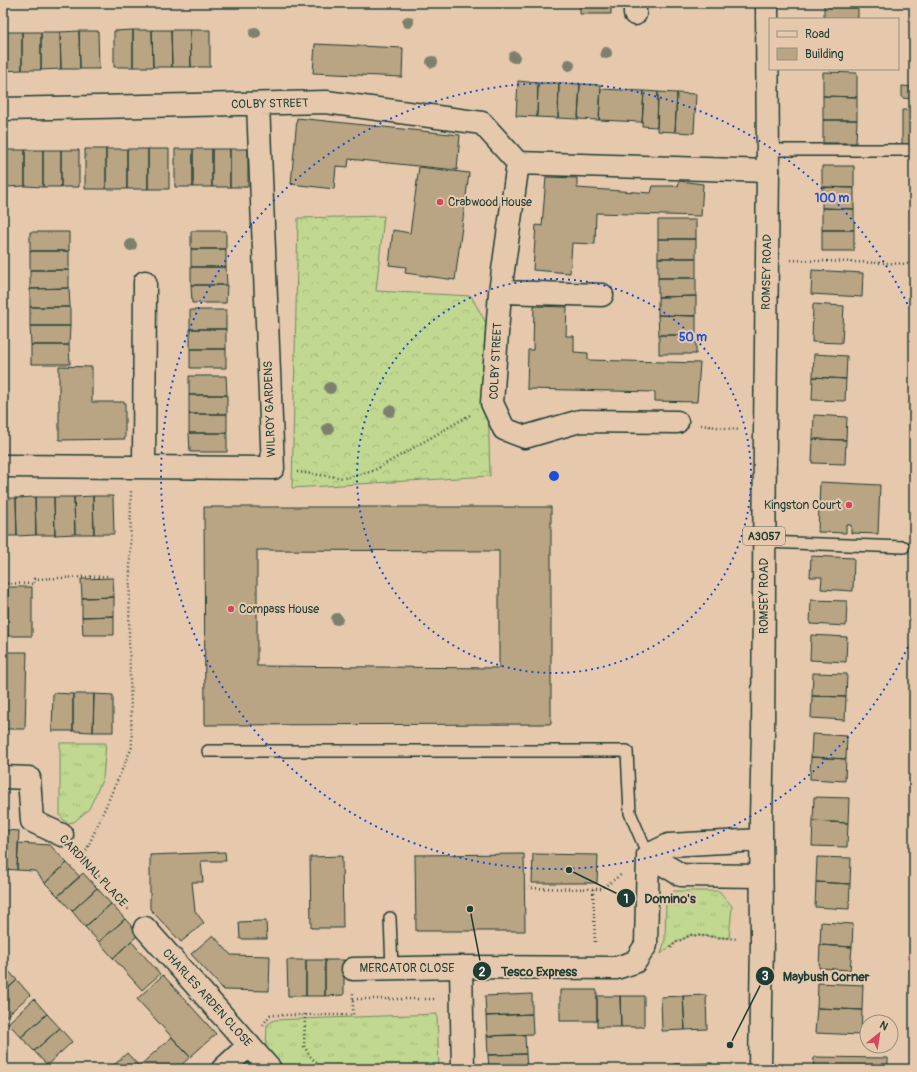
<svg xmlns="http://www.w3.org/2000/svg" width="917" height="1072" viewBox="0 0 917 1072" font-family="Pangolin,sans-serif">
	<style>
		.grass { fill: url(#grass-tufts); stroke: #708a62 }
		.forest { fill: url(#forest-crowns); stroke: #708a62 }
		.building { fill: #b9a483; stroke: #1f3d34; fill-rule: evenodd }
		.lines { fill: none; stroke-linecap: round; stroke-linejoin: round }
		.lane-casing { stroke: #1f3d34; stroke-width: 14 }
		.street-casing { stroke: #1f3d34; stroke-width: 25 }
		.primary-casing { stroke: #1f3d34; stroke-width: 25 }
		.path { stroke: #1f3d34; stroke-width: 2.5; stroke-dasharray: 1 3; stroke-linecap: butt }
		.lane { stroke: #e6c9ad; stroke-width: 11 }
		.street { stroke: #e6c9ad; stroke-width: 22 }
		.primary { stroke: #e6c9ad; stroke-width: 22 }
		.tree { fill: #7d806d }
		.ring { fill: none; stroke: #1d4ed8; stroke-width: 2; stroke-dasharray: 2 4 }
		.poi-dot { fill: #d1495b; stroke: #e6c9ad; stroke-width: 1.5 }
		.labels { text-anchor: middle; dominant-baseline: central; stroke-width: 4; stroke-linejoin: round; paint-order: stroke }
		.shield { fill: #e6c9ad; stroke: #5b6758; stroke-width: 1 }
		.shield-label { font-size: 11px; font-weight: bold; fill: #1f3d34 }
		.street-label { font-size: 12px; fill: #1f3d34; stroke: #e6c9ad }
		.poi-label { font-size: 12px; fill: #1f3d34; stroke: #e6c9ad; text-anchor: start }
		.centre { fill: #1d4ed8; stroke: #e6c9ad; stroke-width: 2 }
		.ring-label { font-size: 12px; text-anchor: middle; font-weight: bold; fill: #1d4ed8; stroke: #e6c9ad; stroke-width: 4; stroke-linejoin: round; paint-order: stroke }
		.leader { fill: none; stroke: #1f3d34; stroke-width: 1.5 }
		.callout-dot { fill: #1f3d34; stroke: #e6c9ad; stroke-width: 1.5 }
		.mark-label { font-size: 12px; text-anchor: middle; font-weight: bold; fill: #fff }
		.callout-label { font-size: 13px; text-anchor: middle; font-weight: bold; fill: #1f3d34; stroke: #e6c9ad; stroke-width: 4; stroke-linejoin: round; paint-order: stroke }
	</style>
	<defs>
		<pattern id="grass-tufts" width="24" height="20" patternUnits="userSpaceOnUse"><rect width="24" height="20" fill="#c0d88f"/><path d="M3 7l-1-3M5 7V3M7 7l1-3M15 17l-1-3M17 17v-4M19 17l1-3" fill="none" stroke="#a5ba7c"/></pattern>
		<pattern id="forest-crowns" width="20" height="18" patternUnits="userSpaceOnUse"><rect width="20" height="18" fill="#c0d88f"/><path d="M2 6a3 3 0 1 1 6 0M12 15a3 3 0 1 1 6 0" fill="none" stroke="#a5ba7c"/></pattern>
	</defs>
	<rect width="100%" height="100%" fill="#e6c9ad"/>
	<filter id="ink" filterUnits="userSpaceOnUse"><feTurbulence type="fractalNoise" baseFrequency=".025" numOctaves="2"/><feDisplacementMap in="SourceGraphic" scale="8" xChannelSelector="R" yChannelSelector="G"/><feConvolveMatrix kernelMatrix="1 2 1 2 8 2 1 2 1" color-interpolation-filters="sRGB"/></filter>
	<g filter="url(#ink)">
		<path class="grass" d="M60,743H106L103,778L89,809L74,822L67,823L60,816Z
			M674,891H719L732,906L729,938L691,935L675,943L661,954L665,940L666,901Z
			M437,1014L439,1069H286L266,1047L267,1025L274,1020Z"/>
		<path class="forest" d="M384,216L376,291L471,296L486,323L490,476L292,488L298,218Z"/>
		<path class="building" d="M451,3H469V4H451Z
			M469,3H487V4H469Z
			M487,3H505V5L487,4Z
			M505,3H523V4L505,5Z
			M580,3H611V14H580Z
			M824,3H858V18H824Z
			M824,18H858V19H824Z
			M133,30V67H114V31Z
			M133,30H152L153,67H133Z
			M152,30H171L172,67H153Z
			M171,30H190L191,67H172Z
			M190,30H210V67H191Z
			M79,31H98L99,69H80Z
			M79,31L80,69H61L60,32Z
			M3,32H22V70L3,71Z
			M22,32H41V70H22Z
			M41,32H60L61,69L41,70Z
			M315,44L403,48L402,77L313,73Z
			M823,72L857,73V97L823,96Z
			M518,81L538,83L537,117L516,116Z
			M538,83H559L558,118L537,117Z
			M559,83L580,84L578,119L558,118Z
			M580,84L601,85L599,120L578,119Z
			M902,86L914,87V99L902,98Z
			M601,89L644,91L642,122L599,120Z
			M644,91L658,92L657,127L642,126Z
			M658,92L677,93L675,132L657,131Z
			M677,93L696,94L694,133L675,132Z
			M823,96L857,97V120H823Z
			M902,110H914V145H902Z
			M297,118L460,135L457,170L349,159L348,167L336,166L334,189L291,184Z
			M823,120H857L856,143H823Z
			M85,149H106V189H85Z
			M106,149H127V189H106Z
			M127,149H148V189H127Z
			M148,149H169V189H148Z
			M175,149H193V187H175Z
			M193,149H212V187H193Z
			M212,149H230V187H212Z
			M230,149H248V187H230Z
			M7,150H25V186L7,187Z
			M25,150H43V187L25,186Z
			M43,150H61V187H43Z
			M61,150H79V187H61Z
			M822,166H854V188L822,187Z
			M419,167L469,173L455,280L405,273L406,267L389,265L393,230L410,233Z
			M546,177L577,178V188L651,193L653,186H678L679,181L703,184L701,216L596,213L595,244L572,243L570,273L533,270L536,225L542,226Z
			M822,187L854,188V209L822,208Z
			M822,208L854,209V230H822Z
			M658,220H696V239H658Z
			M822,230H854V251H822Z
			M191,231H226V249H191Z
			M30,232H69V251H30Z
			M658,239H696V258H658Z
			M191,249H226V267H191Z
			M30,251H69V270H30Z
			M658,258H696V278H658Z
			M191,267H226L227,285H191Z
			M30,270H69V288L30,289Z
			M812,270L863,273L862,297L811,294Z
			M658,278H696V296L658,297Z
			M191,285H227L226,303H192Z
			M69,288L70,307H30V289Z
			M696,296V316L658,315V297Z
			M813,304L844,306L842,343L812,342Z
			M534,306L567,307L566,336H574V352L588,353V360L700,363L697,402L655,401V392L527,389L528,350H533Z
			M30,307H70V326H30Z
			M190,310H226V329H190Z
			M658,315L696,316V335H659Z
			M30,326H70L69,345H31Z
			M190,329H226V349H190Z
			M659,335H696V354H659Z
			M31,345H69L70,364H31Z
			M190,349H226V368H190Z
			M814,354L847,356L846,379L813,377Z
			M59,366L92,367V402H125V439L59,440Z
			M189,376H226L227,395H189Z
			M813,377L846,379L845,401L812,400Z
			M189,395H227V414H189Z
			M189,414H227V433H189Z
			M814,415L847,417L846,440L813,439Z
			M189,433H227V452H190Z
			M813,439L846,440L845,464L812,463Z
			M820,482L880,485L878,534L851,533V525H846V533L818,532Z
			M93,496H113L114,534H94Z
			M93,496L94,534H75L74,497Z
			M35,497H54L55,535H36Z
			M35,497L36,535L17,536L16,498Z
			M54,497H74L75,534L55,535Z
			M3,498H16L17,536H3Z
			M204,507H551V724L205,725ZM257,550L499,551V668L257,666Z
			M811,556L854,558L853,591L821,589L822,577H810Z
			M113,578L114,597L82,598L81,579Z
			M8,587H32V636H8Z
			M114,597V616L82,617V598Z
			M811,600L847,601L846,626L810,624Z
			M114,616V635H83L82,617Z
			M811,635L847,637L846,662L810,660Z
			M3,652H27L25,729H3Z
			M813,673L847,674L846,697L812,696Z
			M53,693L73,694V731H52Z
			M73,694H94L93,732L73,731Z
			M94,694L113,695V732H93Z
			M812,696L846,697L845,720L811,718Z
			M812,734L847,736L846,759L811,757Z
			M811,757L846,759L845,781L810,779Z
			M814,797L849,798L848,823L813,821Z
			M813,821L848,823L847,847L812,846Z
			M3,830L19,831L17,870L3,869Z
			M18,843L50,845L67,863L45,883L35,871L17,870Z
			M225,852L226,861H201L203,882H192L195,911L204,923L181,942L150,909V855Z
			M524,854L525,931H416L415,855Z
			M533,854L598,855L597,883H532Z
			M342,856L343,928H311L310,857Z
			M817,857L851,858L850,884L816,882Z
			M67,863L80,877L58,896L45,883Z
			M83,873L97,888L72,911L58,896Z
			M816,882L850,884L849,909L815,907Z
			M97,888L111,904L85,927L72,911Z
			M111,904L125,919L99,942L85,927Z
			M125,919L139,934L113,958L99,942Z
			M261,921H266L267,939H240L239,922Z
			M821,922L853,924L852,947L820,945Z
			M213,935L231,955L270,956L269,991L224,990L191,954Z
			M131,941L160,974L142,990L113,958Z
			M820,945L852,947L850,970L819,968Z
			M287,960H306V996H288Z
			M306,960H325V996H306Z
			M325,960H344V995L325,996Z
			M4,966L17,980L3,993V967Z
			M163,975L216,1034L190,1057L137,999Z
			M17,980L30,995L4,1018L3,1017V993Z
			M818,983L863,985L862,1010L817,1008Z
			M560,990H597V1021H560Z
			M532,994V1014L486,1016L485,996Z
			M706,995L707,1029L685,1030L683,996Z
			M597,996H620L621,1027H597Z
			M620,996H644V1027H621Z
			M683,996L685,1030L662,1031L661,997Z
			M34,999L47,1014L21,1037L8,1023Z
			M817,1008L862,1010L861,1035L815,1033Z
			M47,1014L60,1028L34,1051L21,1037Z
			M532,1014L533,1034L487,1036L486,1016Z
			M60,1028L72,1042L47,1065L34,1051Z
			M525,1035L526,1054L488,1055L487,1036Z
			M172,1037L190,1057L177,1069H141L139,1066Z
			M127,1053L139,1066L141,1069H115L113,1066Z
			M526,1054L527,1069H489L488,1055Z
			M814,1057L888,1058V1069H813Z
			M712,1063V1069H674V1064Z"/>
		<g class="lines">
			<defs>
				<path id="lane" d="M768,150H914
					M764,542L904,547
					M208,751H627L630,813L648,855
					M390,918L392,968"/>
				<path id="street" d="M635,3V14
					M3,109L326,102L482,123L518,163L768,171
					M518,163L500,292L492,403L504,429L525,437L580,421L677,422
					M500,292L602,295
					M3,466L273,468L258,104
					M144,467L145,282
					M3,777L29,778L32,821L62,835
					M648,855L681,875L760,876
					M648,855L669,845L761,840
					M145,928L270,1069
					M461,968L463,1069
					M353,969L462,967L616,968L635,962L646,945L648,855
					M223,1069L249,1045"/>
				<path id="primary" d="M760,1069L762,940L761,817L763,733L765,433L768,171L767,3"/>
			</defs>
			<use href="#lane" class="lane-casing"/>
			<use href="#street" class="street-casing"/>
			<use href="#primary" class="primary-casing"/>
			<path class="path" d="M791,260L914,264
				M701,425L740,430
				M297,472L344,478L373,471L470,415
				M3,583L34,584V579L110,576
				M77,852L129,910
				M83,858L132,747L129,639L131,491
				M524,888L601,889L622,874
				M593,889L595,943
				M671,948L675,943L691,935L737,939
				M353,999H437
				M305,1014L304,1046L310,1056L322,1069
				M263,1025L270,1015H353V993"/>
			<use href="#lane" class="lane"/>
			<use href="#street" class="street"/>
			<use href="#primary" class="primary"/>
		</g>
		<g class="tree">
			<circle cx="408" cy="22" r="6"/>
			<circle cx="255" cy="33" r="6"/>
			<circle cx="606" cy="53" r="6"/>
			<circle cx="514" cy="57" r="6"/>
			<circle cx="432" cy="62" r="6"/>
			<circle cx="569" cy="65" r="6"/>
			<circle cx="131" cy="245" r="6"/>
			<circle cx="330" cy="388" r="6"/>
			<circle cx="390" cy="411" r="6"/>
			<circle cx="328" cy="429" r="6"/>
			<circle cx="337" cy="619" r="6"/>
		</g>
	</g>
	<g class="ring">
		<circle cx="554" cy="476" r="197"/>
		<path d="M913 636A393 393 0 1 1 913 316"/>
	</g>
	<g class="poi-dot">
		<circle cx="440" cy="202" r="4"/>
		<circle cx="849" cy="505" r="4"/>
		<circle cx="231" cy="609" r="4"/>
	</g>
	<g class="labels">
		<rect class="shield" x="743" y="527" width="42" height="18" rx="3"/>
		<g class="shield-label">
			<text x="764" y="536">A3057</text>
		</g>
		<g class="street-label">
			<text transform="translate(270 104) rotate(-1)">COLBY STREET</text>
			<text transform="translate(767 272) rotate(-89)">ROMSEY ROAD</text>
			<text transform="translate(496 361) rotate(-87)">COLBY STREET</text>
			<text transform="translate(270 409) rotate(-92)">WILROY GARDENS</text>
			<text transform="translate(764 596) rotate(-90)">ROMSEY ROAD</text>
			<text transform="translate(93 871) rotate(47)">CARDINAL PLACE</text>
			<text x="407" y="968">MERCATOR CLOSE</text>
			<text transform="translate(207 998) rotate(48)">CHARLES ARDEN CLOSE</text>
		</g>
		<g class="poi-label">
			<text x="448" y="202">Crabwood House</text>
			<text x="841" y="505" text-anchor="end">Kingston Court</text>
			<text x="239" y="609">Compass House</text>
		</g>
	</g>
	<circle cx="554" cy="476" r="6" class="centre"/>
	<g class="ring-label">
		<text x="832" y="202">100 m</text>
		<text x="693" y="341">50 m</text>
	</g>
	<path class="leader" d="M569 870L626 898M470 909L482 971M730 1045L765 976"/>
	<g class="callout-dot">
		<circle cx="569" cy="870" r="4"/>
		<circle cx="470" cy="909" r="4"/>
		<circle cx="730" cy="1045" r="4"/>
		<circle cx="626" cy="898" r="10"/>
		<circle cx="482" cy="971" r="10"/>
		<circle cx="765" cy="976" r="10"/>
	</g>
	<g class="mark-label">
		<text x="626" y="903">1</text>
		<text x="482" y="976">2</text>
		<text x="765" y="980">3</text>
	</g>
	<g class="callout-label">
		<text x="670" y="903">Domino's</text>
		<text x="539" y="976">Tesco Express</text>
		<text x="826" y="981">Maybush Corner</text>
	</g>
	<rect width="917" height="1072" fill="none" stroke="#e6c9ad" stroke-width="16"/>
	<rect x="8" y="8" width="901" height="1056" fill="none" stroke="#1f3d34" stroke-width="1.5" filter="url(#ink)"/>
	<rect x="769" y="18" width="130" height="52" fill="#e6c9ad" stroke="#96917d"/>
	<rect x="777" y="31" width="20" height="6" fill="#e6c9ad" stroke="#96917d"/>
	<text x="805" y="38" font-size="12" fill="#1f3d34">Road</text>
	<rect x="777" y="48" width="20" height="12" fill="#b9a483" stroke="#96917d"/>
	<text x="805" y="58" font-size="12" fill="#1f3d34">Building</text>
	<g transform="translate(879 1034) rotate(30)"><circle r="19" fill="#e6c9ad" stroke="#96917d"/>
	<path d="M0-3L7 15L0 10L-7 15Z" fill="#d1495b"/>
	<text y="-6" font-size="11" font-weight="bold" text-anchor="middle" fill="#1f3d34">N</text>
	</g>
</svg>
